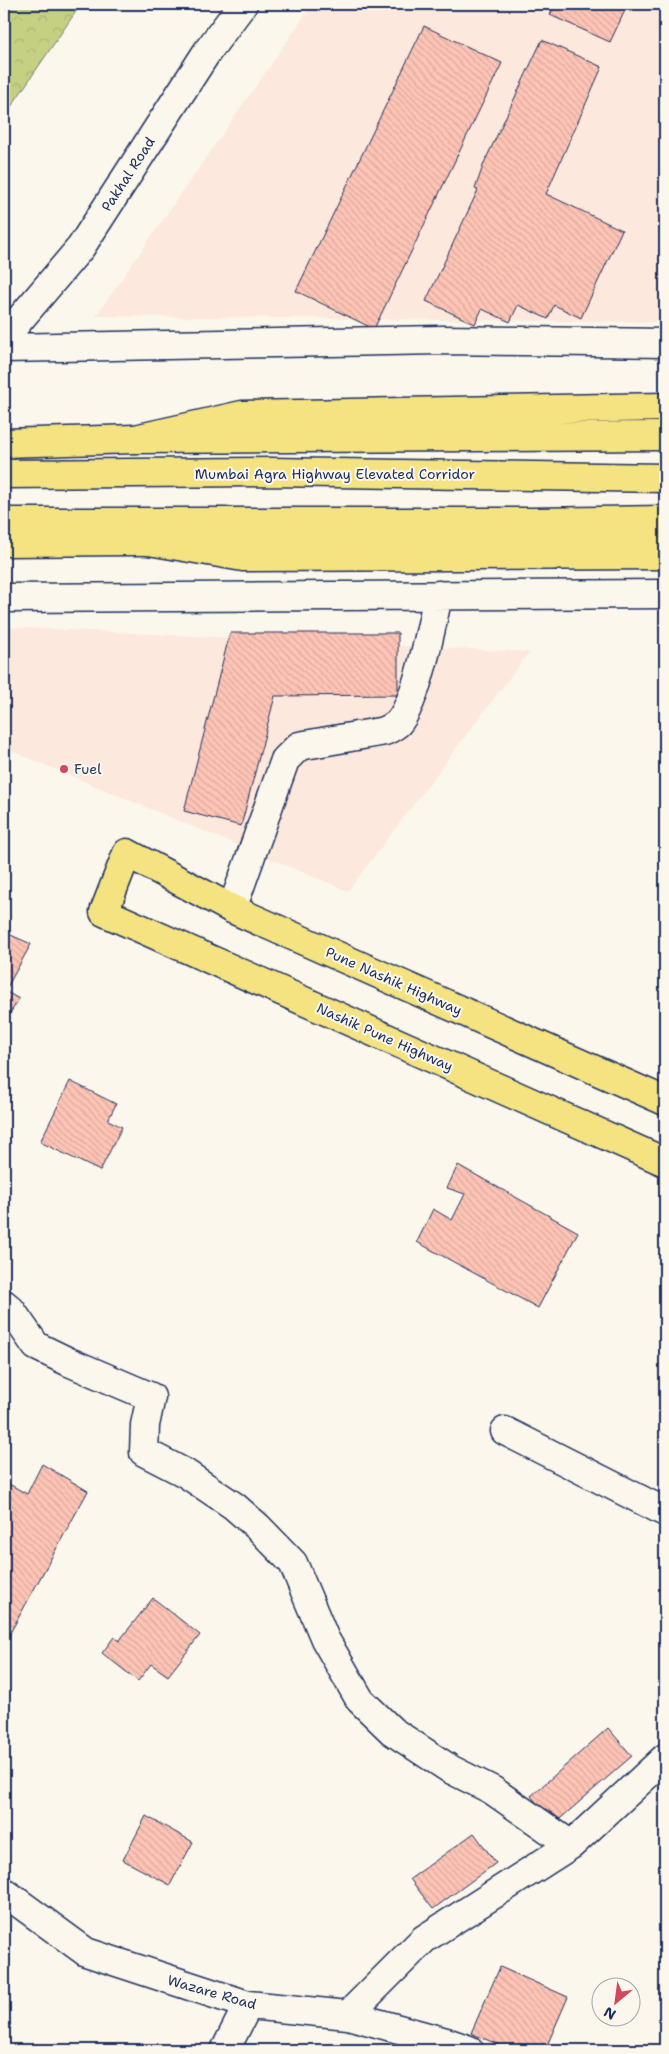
<svg xmlns="http://www.w3.org/2000/svg" width="669" height="2054" viewBox="0 0 669 2054" font-family="'Shantell Sans',sans-serif">
	<style>
		.built { fill: #fce8dc }
		.forest { fill: url(#forest-crowns); stroke: #708070 }
		.building { fill: url(#building-back-hatch); stroke: #1b2f5e }
		.lines { fill: none; stroke-linecap: round; stroke-linejoin: round }
		.minor-casing { stroke: #1b2f5e; stroke-width: 31 }
		.major-casing { stroke: #1b2f5e; stroke-width: 31 }
		.highway-casing { stroke: #1b2f5e; stroke-width: 31 }
		.minor { stroke: #fbf7ec; stroke-width: 28 }
		.major { stroke: #f5e382; stroke-width: 28 }
		.highway { stroke: #f5e382; stroke-width: 28 }
		.poi-dot { fill: #d1495b; stroke: #fbf7ec; stroke-width: 2 }
		.labels { text-anchor: middle; dominant-baseline: central; stroke-width: 4; stroke-linejoin: round; paint-order: stroke }
		.street-label { font-size: 14px; fill: #1b2f5e; stroke: #fbf7ec }
		.poi-label { font-size: 14px; fill: #1b2f5e; stroke: #fbf7ec; text-anchor: start }
	</style>
	<defs>
		<pattern id="forest-crowns" width="20" height="18" patternUnits="userSpaceOnUse" patternTransform="scale(1.25)"><rect width="20" height="18" fill="#c5d083"/><path d="M2 6a3 3 0 1 1 6 0M12 15a3 3 0 1 1 6 0" fill="none" stroke="#a9b374"/></pattern>
		<pattern id="building-back-hatch" width="6" height="6" patternUnits="userSpaceOnUse" patternTransform="scale(1.25)"><rect width="6" height="6" fill="#fec4b5"/><path d="M-1 5l2 2M0 0l6 6M5-1l2 2" fill="none" stroke="#d9a99e"/></pattern>
	</defs>
	<rect width="100%" height="100%" fill="#fbf7ec"/>
	<filter id="ink" filterUnits="userSpaceOnUse"><feTurbulence type="fractalNoise" baseFrequency=".02" numOctaves="2"/><feDisplacementMap in="SourceGraphic" scale="10" xChannelSelector="R" yChannelSelector="G"/><feConvolveMatrix kernelMatrix="1 2 1 2 8 2 1 2 1" color-interpolation-filters="sRGB"/></filter>
	<g filter="url(#ink)">
		<path class="built" d="M313,4H665V322L96,316Z
			M4,627L529,652L348,891L4,748Z"/>
		<path class="forest" d="M4,4H81L4,117Z"/>
		<path class="building" d="M555,4H628L610,42L550,15Z
			M424,26L502,63L374,329L296,291Z
			M542,40L602,67L546,194L622,230L581,318L554,305L548,319L518,305L510,322L482,309L475,324L426,301L478,190L475,189L484,163Z
			M230,633H398V695L275,696L241,826L184,811Z
			M4,932L31,944L5,991L19,999L4,1023Z
			M70,1081L116,1104L108,1120L122,1127L100,1171L40,1142Z
			M458,1165L578,1232L538,1308L417,1242L433,1209L452,1220L465,1194L447,1188Z
			M42,1464L88,1491L4,1644V1488L7,1483L27,1494Z
			M153,1598L200,1635L168,1676L151,1664L138,1681L102,1653L114,1637L119,1641Z
			M608,1728L632,1756L554,1824L531,1796Z
			M146,1816L193,1842L170,1885L123,1860Z
			M474,1833L496,1863L433,1909L410,1879Z
			M500,1967L568,1997L545,2050H511L471,2033Z"/>
		<g class="lines">
			<defs>
				<path id="minor" d="M4,338L81,247L207,52L243,4
					M4,348L442,340L665,343
					M4,598L665,594
					M232,909L285,760L299,746L385,731C389,729 395,726 398,723C417,702 432,625 438,595
					M4,1304L11,1310L36,1346L69,1362L151,1397L145,1425L144,1452L185,1473L234,1506L258,1527L293,1563L325,1639L360,1700L392,1731L450,1769L492,1790L571,1845
					M505,1431L665,1512
					M4,1892L86,1952L248,2005L348,2015L446,2042L469,2050
					M348,2015L424,1939L571,1845L665,1758
					M225,2050L248,2005"/>
				<path id="major" d="M4,443L135,439L665,436
					M4,542L665,537"/>
				<path id="highway" d="M135,439L242,415L665,407
					M4,474L270,472L665,478
					M4,522H532L665,520
					M137,539L243,557L665,555
					M665,1101L232,909L127,853L104,912L665,1162"/>
			</defs>
			<use href="#minor" class="minor-casing"/>
			<use href="#major" class="major-casing"/>
			<use href="#highway" class="highway-casing"/>
			<use href="#minor" class="minor"/>
			<use href="#major" class="major"/>
			<use href="#highway" class="highway"/>
		</g>
	</g>
	<circle class="poi-dot" cx="64" cy="769" r="5"/>
	<g class="labels">
		<g class="street-label">
			<text transform="translate(128 174) rotate(-57)">Pakhal Road</text>
			<text x="335" y="474">Mumbai Agra Highway Elevated Corridor</text>
			<text transform="translate(394 981) rotate(24)">Pune Nashik Highway</text>
			<text transform="translate(385 1037) rotate(24)">Nashik Pune Highway</text>
			<text transform="translate(212 1992) rotate(16)">Wazare Road</text>
		</g>
		<g class="poi-label">
			<text x="74" y="769">Fuel</text>
		</g>
	</g>
	<rect width="669" height="2054" fill="none" stroke="#fbf7ec" stroke-width="20"/>
	<rect x="10" y="10" width="649" height="2034" fill="none" stroke="#1b2f5e" stroke-width="2" filter="url(#ink)"/>
	<g transform="translate(616 2002) rotate(209)"><circle r="24" fill="#fbf7ec" stroke="#a1a7b3"/>
	<path d="M0-4L9 19L0 12L-9 19Z" fill="#d1495b"/>
	<text y="-8" font-size="14" font-weight="bold" text-anchor="middle" fill="#1b2f5e">N</text>
	</g>
</svg>
